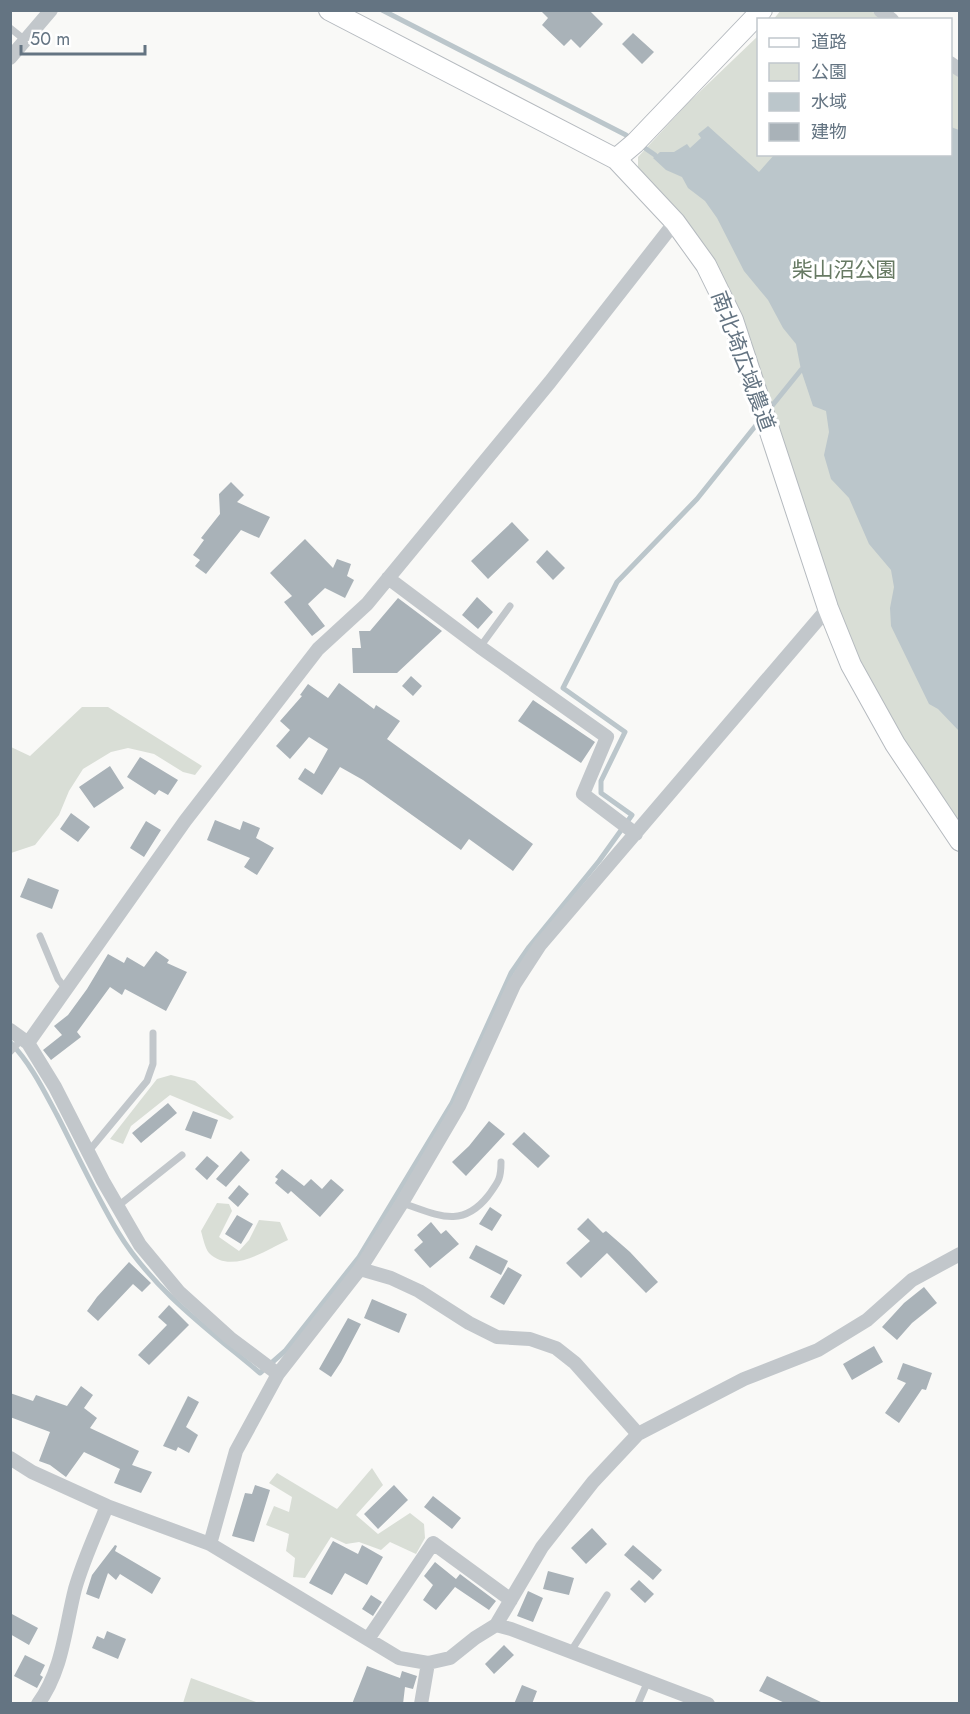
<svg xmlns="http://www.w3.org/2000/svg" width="970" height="1714" viewBox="0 0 970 1714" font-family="Jost,'Noto Sans JP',sans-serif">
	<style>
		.green { fill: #d9ded6 }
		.water { fill: #bbc6cb }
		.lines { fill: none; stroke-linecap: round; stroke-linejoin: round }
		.stream { stroke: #bbc6cb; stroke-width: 5 }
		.building { fill: #a9b2b8 }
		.secondary-casing { stroke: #b5babf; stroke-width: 22 }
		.lane { stroke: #c2c7cb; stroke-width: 7 }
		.street { stroke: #c2c7cb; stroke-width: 14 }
		.secondary { stroke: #fff; stroke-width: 20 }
		.labels { text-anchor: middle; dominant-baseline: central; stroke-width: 6; stroke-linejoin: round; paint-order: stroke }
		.park-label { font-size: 21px; fill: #677a63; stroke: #fff }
		.street-label { font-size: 21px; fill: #647482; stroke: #fff }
	</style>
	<rect width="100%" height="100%" fill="#f9f9f7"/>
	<path class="green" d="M781,10L871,11L883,19L773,20Z
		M758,36V154H950L951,70L959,77V827L875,698L847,633L750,344L638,171V157L688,103Z
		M82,707H108L202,766L195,775L183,772L154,754L128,748L111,752L83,769L69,791L59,815L35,845L11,853V747L30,756Z
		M171,1075L195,1081L234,1117L230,1120L170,1095L131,1126L123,1144L110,1139L157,1079Z
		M217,1203L229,1204L232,1211L219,1237L239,1251L249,1240L259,1220L280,1222L288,1240C266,1250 231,1275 209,1253C205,1248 203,1238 201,1231Z
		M372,1468L383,1485L356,1515L378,1534L410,1513L424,1524L425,1538L416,1554L390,1542L381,1550L359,1542L346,1544L331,1537L305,1578L293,1577L295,1558L286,1551L289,1534L266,1525L274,1506L289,1512L292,1497L269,1483L277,1473L337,1509Z
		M191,1678L259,1703H183Z"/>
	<path class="water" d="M708,126L759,172L774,155L950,154L951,127L959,130V731L938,709L929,704L891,626L890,608L894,587L891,570L869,544L849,498L831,479L824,455L829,432L826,411L813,406L801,370L796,344L783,328L768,300L744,271L717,218L705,201L688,188L682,177L666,170L653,158L660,152H674L687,144L690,148L701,138L698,134Z"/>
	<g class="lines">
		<path class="stream" d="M382,10L626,135L655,155
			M767,412L801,370
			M10,1042C31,1064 43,1089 57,1115C77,1154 96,1195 118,1232C153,1290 210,1331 260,1373L285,1351L359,1257L452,1103L511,973L529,947L599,861L632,815L601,793V781L625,732L563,688L617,582L697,499L761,419"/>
	</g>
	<path class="building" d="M540,10H589L603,24L580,48L571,39L564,46L542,25L548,18Z
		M633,33L654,52L642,64L622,44Z
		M231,482L244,495L237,502L270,517L259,538L241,530L206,574L195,566L200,560L193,555L204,540L201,538L220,514L219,494Z
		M512,522L529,540L488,579L471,561Z
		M305,539L333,568L337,559L351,564L347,576L354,580L345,598L325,588L308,604L325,626L312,636L284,602L292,596L270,573Z
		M547,550L565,568L553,580L536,562Z
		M477,597L493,612L478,629L462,615Z
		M398,598L442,631L397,673H353L352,648H361L359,631H370Z
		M411,676L422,686L413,696L402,686Z
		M339,683L374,709L376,705L400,721L387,739L533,844L513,871L469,839L461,850L363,780L340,767L322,795L298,779L305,768L314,774L328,749L309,737L290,759L276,746L290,730L280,721L302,696L300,695L308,684L328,698Z
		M533,700L595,742L581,763L518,721Z
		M140,757L178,780L168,795L159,790L155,795L127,777Z
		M110,766L124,788L94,808L79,787Z
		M71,813L90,827L78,842L60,829Z
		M215,820L240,830L243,821L260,828L256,838L274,848L257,875L244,867L250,858L207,840Z
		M146,821L161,830L144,857L130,848Z
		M28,878L59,890L52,909L20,897Z
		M156,951L169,960L167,963L187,972L166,1011L125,989L122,995L110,987L77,1032L81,1037L51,1060L43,1050L62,1035L54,1026L68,1015L87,989L108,954L124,963L127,957L144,967Z
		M168,1103L177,1113L141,1143L132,1133Z
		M193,1111L218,1120L211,1139L185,1130Z
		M489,1121L505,1134L466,1176L452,1162L469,1146Z
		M524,1132L550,1156L538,1168L512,1144Z
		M241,1151L250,1160L226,1187L216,1179Z
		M207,1156L219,1166L207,1180L195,1169Z
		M282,1169L304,1186L311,1179L322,1189L331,1179L344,1190L320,1217L291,1191L288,1194L275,1183L278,1179L275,1177Z
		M239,1185L249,1194L238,1207L228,1198Z
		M490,1207L502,1215L492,1231L479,1224Z
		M237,1215L253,1224L241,1244L225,1234Z
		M588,1218L603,1233L606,1231L630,1252L658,1282L646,1293L607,1253L581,1278L566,1263L590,1241L577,1229Z
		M431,1222L441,1234L446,1230L459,1244L430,1268L414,1250L423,1242L417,1235Z
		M476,1245L508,1261L501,1275L469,1258Z
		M129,1262L151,1283L142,1292L133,1284L98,1321L87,1311L97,1297Z
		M508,1267L522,1275L504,1305L490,1297Z
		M924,1287L937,1303L912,1323L897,1340L882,1327L904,1303Z
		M372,1299L407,1314L399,1333L364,1318Z
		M169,1305L189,1325L149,1365L138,1355L167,1325L158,1317Z
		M348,1318L361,1324L341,1362L331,1377L319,1369Z
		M874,1346L883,1362L852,1380L843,1364Z
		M903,1363L932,1373L926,1390L922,1389L899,1423L885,1413L906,1383L897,1379Z
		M81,1386L93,1395L84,1408L97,1418L90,1428L139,1451L132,1465L152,1472L141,1493L114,1483L120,1469L84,1452L66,1477L50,1465L39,1461L50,1432L10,1417V1393L33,1401L36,1395L67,1406Z
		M188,1396L199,1402L186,1427L198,1435L189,1453L178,1447L176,1451L163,1446Z
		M255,1485L270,1490L254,1542L232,1536L245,1493L252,1494Z
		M394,1485L408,1500L378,1529L364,1514Z
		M433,1496L461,1518L452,1529L424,1507Z
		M592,1528L607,1544L586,1564L571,1548Z
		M333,1541L358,1554L362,1545L383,1557L367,1585L345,1573L332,1595L309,1583Z
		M115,1545L117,1546L115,1551L161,1578L152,1594L120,1574L116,1580L108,1573L99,1599L86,1594L92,1575Z
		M633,1545L662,1570L653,1580L624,1555Z
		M435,1562L456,1579L460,1574L496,1601L489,1610L455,1587L436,1610L423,1600L433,1585L424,1576Z
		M548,1571L574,1578L569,1595L543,1589Z
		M639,1580L654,1594L645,1603L630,1589Z
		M528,1591L543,1598L533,1622L517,1616Z
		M371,1595L382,1602L373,1616L362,1609Z
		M10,1613L38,1628L29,1645L10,1634Z
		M107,1631L126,1639L118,1659L92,1648L97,1636L104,1639Z
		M504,1645L514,1655L494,1674L485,1664Z
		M25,1655L45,1665L40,1675L43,1677L37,1688L14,1676Z
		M367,1666L400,1678L402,1671L417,1676L413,1689L405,1687L403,1704H352Z
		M767,1676L825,1704H787L759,1691Z
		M522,1685L537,1691L532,1704H514Z"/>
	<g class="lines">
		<defs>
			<path id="secondary" d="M329,10L616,159L675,222L706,265L733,320L828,608L851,665L895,744L960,841
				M616,159L635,143L762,10"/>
		</defs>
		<use href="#secondary" class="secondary-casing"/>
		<path class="lane" d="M10,28L25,40
			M480,647L510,606
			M40,936L58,979L66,989
			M10,1052L22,1039
			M88,1152L147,1081L153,1064V1033
			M402,1203C436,1214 461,1230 488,1196C498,1182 501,1180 501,1162
			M118,1206L182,1155
			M571,1651L607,1595
			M638,1704L648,1681"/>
		<path class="street" d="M880,10L892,20
			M10,58L51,10
			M950,63L960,70
			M388,578L480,647L607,737L583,794L636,834
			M10,1030L28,1043L55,1087L103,1181L140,1245L179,1292L230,1338L278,1374
			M28,1043L185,821L318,649L367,604L550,382L675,222
			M360,1269L391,1278L419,1291L469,1323L497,1337L530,1339L556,1348L575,1363L638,1434
			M10,1458L32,1472L107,1506L210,1544L399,1658L428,1663L450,1658L475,1638L496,1625L511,1629L708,1704
			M210,1544L236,1451L278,1374L360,1269L402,1203L459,1106L514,985L540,945L828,608
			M496,1625L542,1547L593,1482L638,1434L744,1379L818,1350L867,1320L912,1280L960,1254
			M368,1639L433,1543L511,1600
			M38,1704C63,1670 65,1628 75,1589C83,1561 96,1533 107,1506
			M421,1704L428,1663"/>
		<use href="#secondary" class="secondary"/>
	</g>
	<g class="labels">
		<g class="park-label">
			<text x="844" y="270">柴山沼公園</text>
		</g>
		<g class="street-label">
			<text transform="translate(743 361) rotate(70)">南北埼広域農道</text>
		</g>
	</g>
	<rect width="970" height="1714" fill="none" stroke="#647482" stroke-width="24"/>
	<rect x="757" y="18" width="195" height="138" fill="#ffffff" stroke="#c1c7cd" stroke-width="1.5"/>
	<rect x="769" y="38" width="30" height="9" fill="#ffffff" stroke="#c1c7cd" stroke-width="1.5"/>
	<text x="811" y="48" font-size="18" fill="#647482">道路</text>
	<rect x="769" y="63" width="30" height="18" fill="#d9ded6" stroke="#c1c7cd" stroke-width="1.5"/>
	<text x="811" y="78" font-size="18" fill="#647482">公園</text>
	<rect x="769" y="93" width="30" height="18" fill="#bbc6cb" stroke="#c1c7cd" stroke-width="1.5"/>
	<text x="811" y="108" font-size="18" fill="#647482">水域</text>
	<rect x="769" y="123" width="30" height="18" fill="#a9b2b8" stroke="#c1c7cd" stroke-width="1.5"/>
	<text x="811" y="138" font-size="18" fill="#647482">建物</text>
	<path d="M21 45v9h124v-9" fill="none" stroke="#647482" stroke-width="3"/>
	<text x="30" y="45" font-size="18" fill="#647482" stroke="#ffffff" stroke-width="4.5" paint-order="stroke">50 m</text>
</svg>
